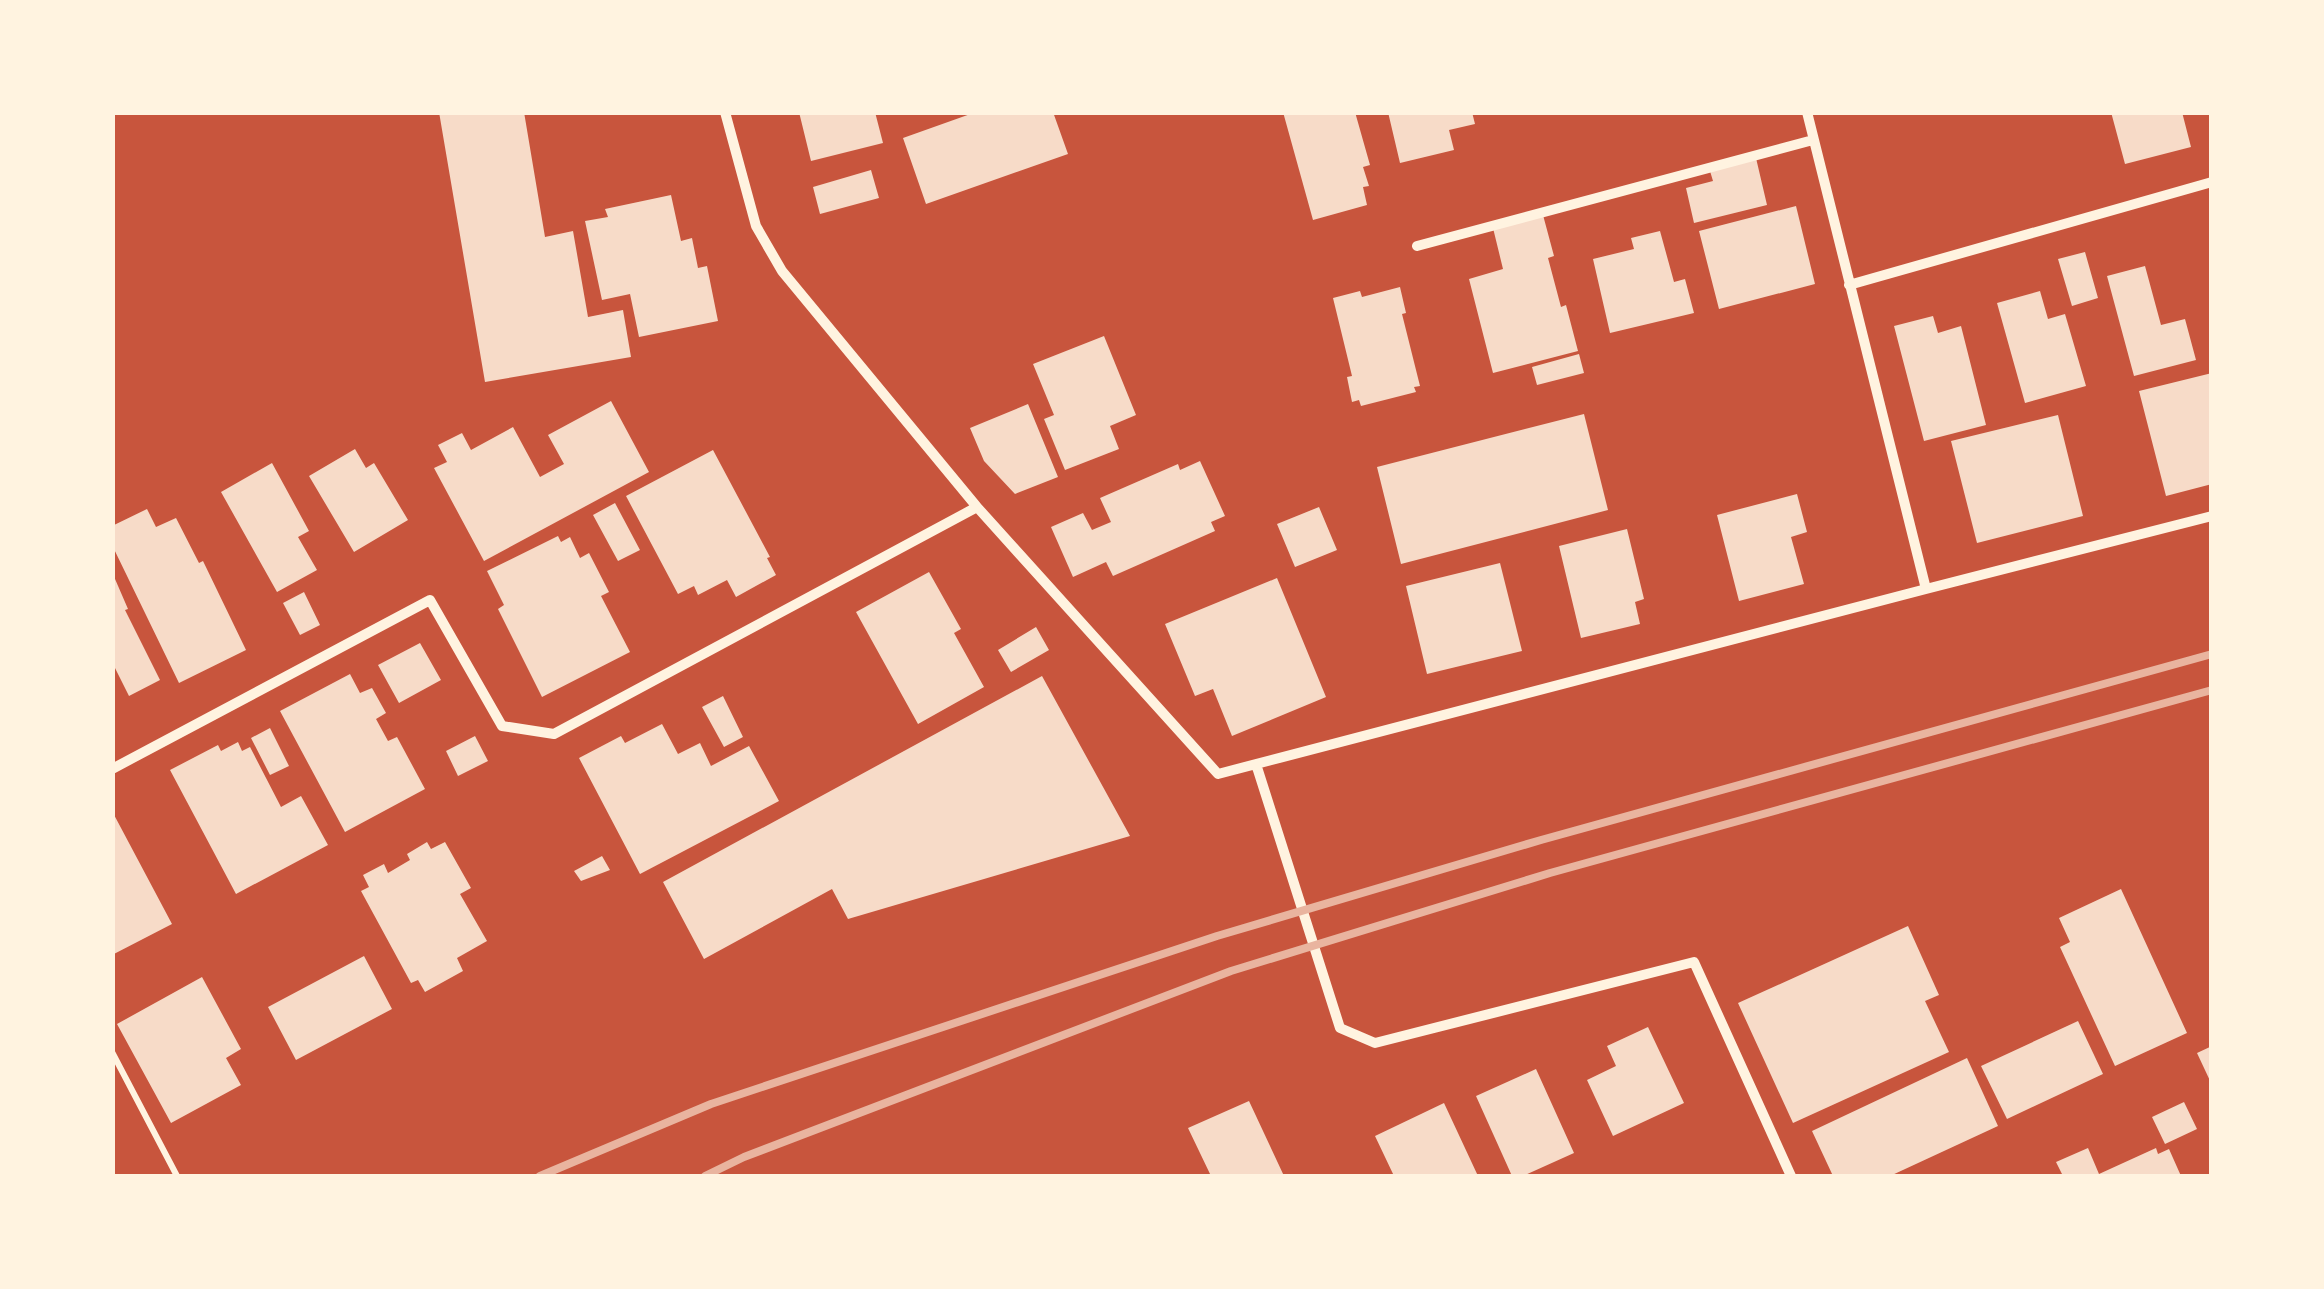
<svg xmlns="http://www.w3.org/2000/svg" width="2324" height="1289" viewBox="0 0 2324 1289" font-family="'PT Sans',sans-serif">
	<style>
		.building { fill: #f7dbc8 }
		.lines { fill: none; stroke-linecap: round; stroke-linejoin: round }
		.path { stroke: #fff3e0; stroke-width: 6 }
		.minor { stroke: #fff3e0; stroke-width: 10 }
		.rail { stroke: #e9b49f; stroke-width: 8 }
	</style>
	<rect width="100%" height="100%" fill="#c8553d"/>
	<path class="building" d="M439,112H524L545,237L573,231L588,317L623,310L631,357L485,382Z
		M799,112H875L883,143L811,161Z
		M976,112H1053L1068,154L926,204L903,138Z
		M1283,112H1355L1370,165L1363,167L1369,186L1363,187L1367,205L1313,220Z
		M1388,112H1472L1475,124L1449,130L1454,150L1400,163Z
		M2111,112H2182L2191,147L2125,164Z
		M1756,158L1767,205L1694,223L1686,188L1713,181L1710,171Z
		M871,170L879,198L820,214L813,187Z
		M671,195L681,241L692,238L698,268L707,266L718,321L639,337L630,294L602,300L585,221L608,217L605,209Z
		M1796,206L1815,284L1719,309L1699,231Z
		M1543,215L1554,256L1548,258L1561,307L1566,305L1578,351L1493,373L1469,279L1503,269L1493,228Z
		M1660,231L1674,282L1685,279L1694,313L1610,333L1593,259L1634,249L1631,238Z
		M2085,252L2098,298L2072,306L2058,259Z
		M2145,266L2161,325L2185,319L2196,360L2134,376L2107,276Z
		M1400,287L1406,313L1402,314L1420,386L1414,387L1416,392L1361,406L1359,400L1352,402L1347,377L1352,376L1333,298L1360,291L1362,297Z
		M2040,291L2048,319L2065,314L2086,386L2025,403L1997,303Z
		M1933,316L1938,333L1961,326L1986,425L1924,441L1894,326Z
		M1104,336L1136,415L1110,426L1119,449L1065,470L1044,419L1054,415L1033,364Z
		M1579,354L1584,373L1537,385L1532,367Z
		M2212,373V484L2166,496L2139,391Z
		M611,401L649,472L484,561L434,468L447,462L438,445L462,433L471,450L513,427L540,477L564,464L548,435Z
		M1028,404L1058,477L1015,494L984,461L970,428Z
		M1584,414L1608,510L1401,564L1377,467Z
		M2058,415L2083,516L1977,543L1951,441Z
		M355,449L366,468L374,463L408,520L354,552L309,476Z
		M713,450L770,557L767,558L776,575L736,597L727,580L698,595L694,586L678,594L626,496Z
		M1200,461L1225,516L1211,522L1215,531L1113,576L1106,562L1073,577L1051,527L1083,513L1092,530L1111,522L1100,498L1178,464L1180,470Z
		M272,463L309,531L298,537L317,570L277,592L221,492Z
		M1797,494L1807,532L1791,537L1804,584L1739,601L1717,515Z
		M615,503L640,550L618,561L593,515Z
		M1319,507L1337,550L1295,567L1277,524Z
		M147,509L156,527L176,518L199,563L203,561L246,650L179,683L112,545V526Z
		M1627,529L1644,599L1635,602L1640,624L1581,638L1559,546Z
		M558,536L561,542L570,537L580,558L589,553L609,592L601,596L630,652L542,697L498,609L504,605L487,571Z
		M1500,563L1522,651L1427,674L1406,586Z
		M112,572L128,609L125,610L160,680L129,696L112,662Z
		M929,572L961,629L954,633L984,687L918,724L856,612Z
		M1277,578L1326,697L1232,736L1213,689L1195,696L1165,624Z
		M304,592L320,625L300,635L283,603Z
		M1036,627L1049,650L1011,672L998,650Z
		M420,643L441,680L399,703L378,665Z
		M350,674L360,693L372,688L386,713L376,719L388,741L397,737L425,789L345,832L280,711Z
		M1042,676L1130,836L848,919L832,889L704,959L663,882Z
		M723,696L743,737L724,747L702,707Z
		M662,724L678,754L700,743L711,766L749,746L779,801L640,874L579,758L621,736L625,743Z
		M270,728L289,766L270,775L251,738Z
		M475,736L488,761L458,776L446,751Z
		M238,742L242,751L250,747L281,807L301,796L328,845L236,894L170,770L218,745L221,751Z
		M112,811L172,924L112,955Z
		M427,842L431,849L445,842L471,888L460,894L487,941L457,958L463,971L425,992L418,980L411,983L361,891L369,887L363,875L384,864L388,873L410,860L407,854Z
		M602,856L610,870L581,881L574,871Z
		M2121,889L2187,1033L2115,1066L2060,947L2070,942L2059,918Z
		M1908,926L1939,995L1925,1001L1949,1052L1793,1123L1738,1003Z
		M364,956L392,1009L296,1060L268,1007Z
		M202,977L241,1049L226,1058L241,1085L171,1123L117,1024Z
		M2078,1021L2103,1074L2007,1119L1981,1066Z
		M1648,1027L1684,1103L1613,1136L1587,1080L1616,1066L1607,1046Z
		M2212,1046V1085L2197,1053Z
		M1967,1058L1998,1126L1890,1176H1833L1812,1131Z
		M1536,1069L1574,1153L1523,1176H1512L1476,1096Z
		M1249,1101L1284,1176H1211L1188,1128Z
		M2184,1102L2197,1129L2165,1144L2152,1117Z
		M1444,1103L1478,1176H1394L1375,1136Z
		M2088,1148L2099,1174L2156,1148L2158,1154L2169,1149L2181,1176H2063L2056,1162Z"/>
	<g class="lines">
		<path class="path" d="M112,1052L177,1176"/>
		<path class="minor" d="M725,112L756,226L782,271L977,507L1218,774L1926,589L1807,112
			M1417,246L1813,140
			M1849,285L2212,182
			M1926,589L2212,516
			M1256,764L1340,1028L1375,1043L1694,962L1791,1176
			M112,769L430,600L502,726L554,734L977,507"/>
		<path class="rail" d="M540,1176L711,1104L1217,936L1541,840L2212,654
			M705,1176L744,1157L1231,971L1550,873L2212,690"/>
	</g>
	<rect width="2324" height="1289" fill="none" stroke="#fff3e0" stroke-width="230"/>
</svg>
